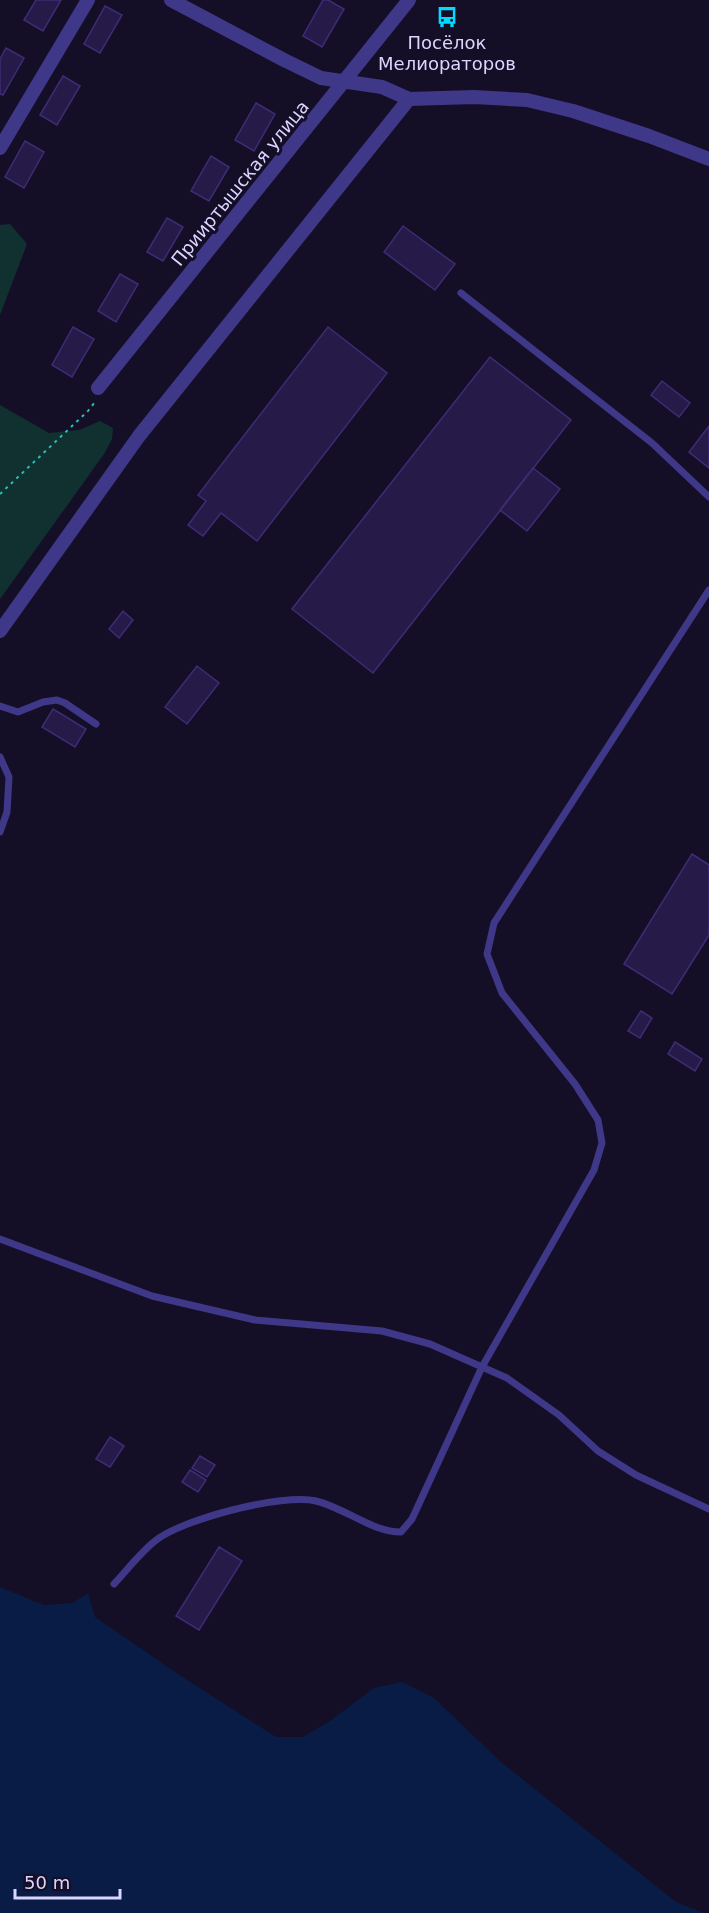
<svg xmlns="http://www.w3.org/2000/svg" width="709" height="1913" viewBox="0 0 709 1913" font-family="'DejaVu Sans',sans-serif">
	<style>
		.green { fill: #113131 }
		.water { fill: #091c46 }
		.building { fill: #261a49; stroke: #3e2c75; stroke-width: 1.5 }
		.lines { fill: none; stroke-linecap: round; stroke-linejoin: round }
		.path { stroke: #2cbcbb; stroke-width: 2; stroke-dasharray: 3 4.5; stroke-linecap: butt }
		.lane { stroke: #3f3888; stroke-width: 7 }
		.street { stroke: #3f3888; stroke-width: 14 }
		.labels { text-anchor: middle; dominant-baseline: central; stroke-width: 6; stroke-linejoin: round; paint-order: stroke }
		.poi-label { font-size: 18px; fill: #dcd5ff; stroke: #140f27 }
		.street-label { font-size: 18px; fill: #dcd5ff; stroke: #140f27 }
	</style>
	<rect width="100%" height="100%" fill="#140f27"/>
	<path class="green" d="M10,224L27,244L0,315V225Z
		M0,405L49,433L79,430L100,421L113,428L112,439L104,454L0,599Z"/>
	<path class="water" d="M0,1587L44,1605L73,1603L88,1593L95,1617L175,1672L276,1737H303L330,1721L374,1688L402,1682L434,1698L501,1762L676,1902L704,1913H0Z"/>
	<path class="building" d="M36,0H61L43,31L24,20Z
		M323,0H328L344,9L322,47L303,36Z
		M105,6L122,15L100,53L84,44Z
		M6,48L24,58L3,95L0,94V59Z
		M63,76L80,86L57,125L40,115Z
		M256,103L275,114L254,151L235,140Z
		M25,141L44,152L24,188L5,177Z
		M211,156L229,167L209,201L191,191Z
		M167,218L183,227L163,261L147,252Z
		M403,226L455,264L435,290L384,252Z
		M120,274L138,284L116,322L98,311Z
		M73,327L94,339L72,377L52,365Z
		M328,327L387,373L257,541L221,513L203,536L188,525L206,501L198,495Z
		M490,357L571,420L373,673L292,609Z
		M662,381L690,403L679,417L651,395Z
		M709,426V468L689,452Z
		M533,468L560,489L527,531L500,510Z
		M123,611L133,620L119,638L109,629Z
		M197,666L219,683L187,724L165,707Z
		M53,709L86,729L75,747L42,727Z
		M692,854L709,865V935L672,994L624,964Z
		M641,1011L652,1018L640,1038L628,1031Z
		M675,1042L702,1059L695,1071L668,1054Z
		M110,1437L124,1446L110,1467L96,1459Z
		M200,1456L215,1465L207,1477L192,1468Z
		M190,1470L206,1480L198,1492L182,1482Z
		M219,1547L242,1561L199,1630L176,1616Z"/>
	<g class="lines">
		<path class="path" d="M0,494L88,411L95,402"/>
		<path class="lane" d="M461,293L652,443L709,497
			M0,706L18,712L43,702L57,700L65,703L96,724
			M0,757L9,777L7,812L0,832
			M0,1239L152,1296L255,1320L382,1331L430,1344L507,1378L559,1415L598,1451L636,1475L709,1509
			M114,1584C127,1570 140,1553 155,1541C182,1519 283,1493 316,1501C345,1508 372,1532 401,1532L412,1519L482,1367L594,1170L602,1143L598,1120L575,1084L502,993L487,954L494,923L709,590"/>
		<path class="street" d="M171,0L284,60L321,78L382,87L409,99L474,97L527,100L573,111L649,136L709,159
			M0,148L88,0
			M98,388L409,0
			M0,631L139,436L409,99"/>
	</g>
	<defs>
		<symbol id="bus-bare" viewBox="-9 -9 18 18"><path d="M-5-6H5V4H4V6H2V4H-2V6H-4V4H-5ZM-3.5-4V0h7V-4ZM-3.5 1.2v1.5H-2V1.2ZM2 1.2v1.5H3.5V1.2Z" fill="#01d9ff" stroke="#140f27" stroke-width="2.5" paint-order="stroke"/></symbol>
	</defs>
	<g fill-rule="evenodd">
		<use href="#bus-bare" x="432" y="2" width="30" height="30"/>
	</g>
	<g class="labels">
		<g class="poi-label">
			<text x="447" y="42">Посёлок<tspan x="447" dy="21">Мелиораторов</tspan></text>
		</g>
		<g class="street-label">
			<text transform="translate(240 183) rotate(-51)">Прииртышская улица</text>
		</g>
	</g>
	<path d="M15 1889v9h105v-9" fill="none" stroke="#dcd5ff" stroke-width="3"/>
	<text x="24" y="1889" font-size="18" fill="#dcd5ff" stroke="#140f27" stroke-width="4.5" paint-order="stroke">50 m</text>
</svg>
